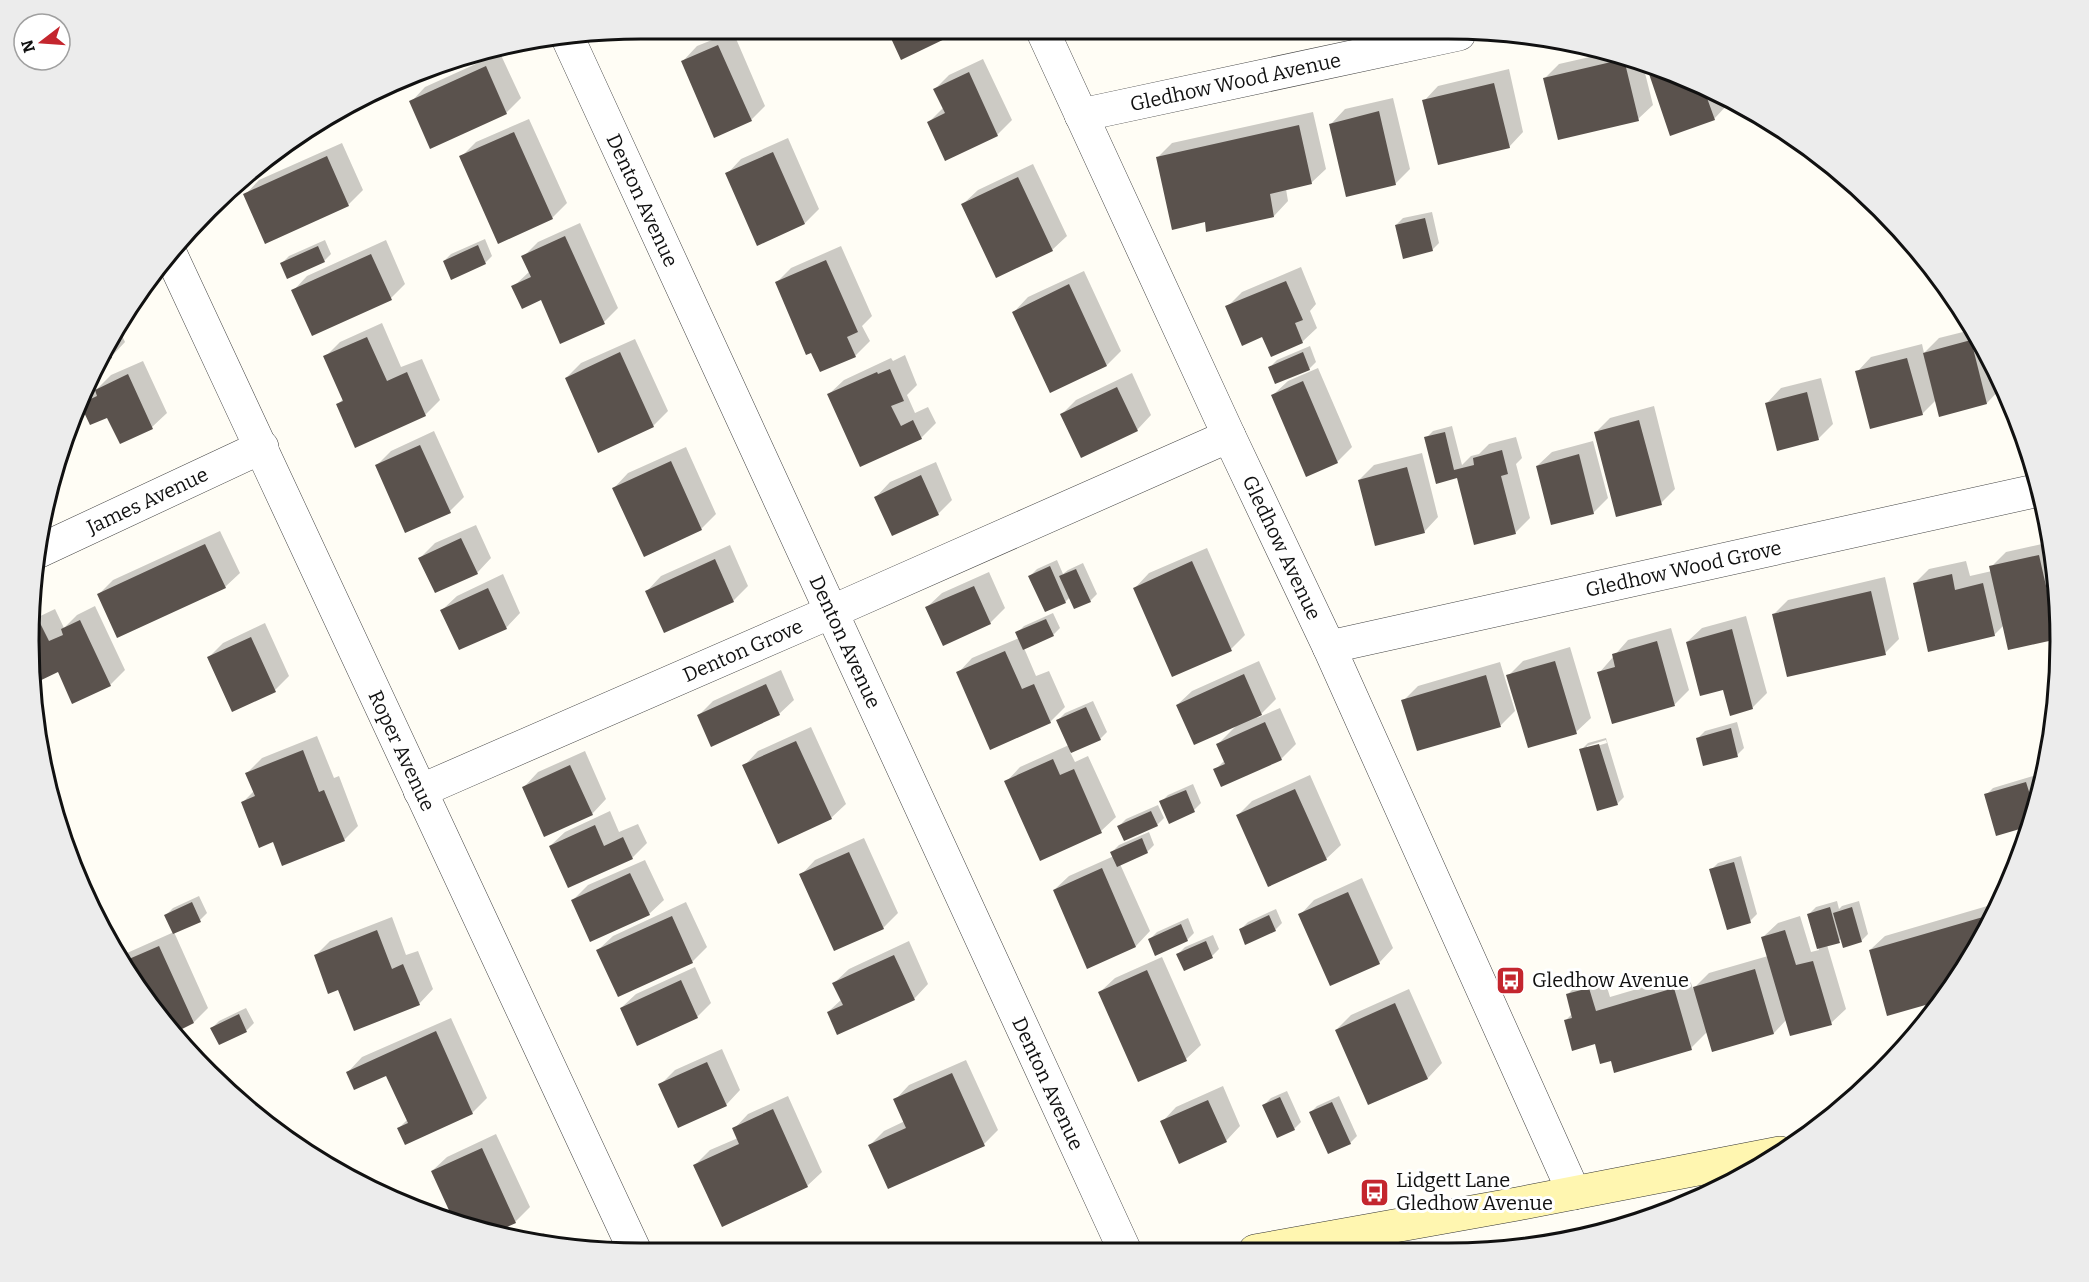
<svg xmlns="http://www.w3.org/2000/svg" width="2089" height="1282" viewBox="0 0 2089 1282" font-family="Bitter,serif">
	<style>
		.shadow { fill: #0003; fill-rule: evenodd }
		.building { fill: #5a524d }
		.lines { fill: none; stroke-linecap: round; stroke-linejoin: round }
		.street-casing { stroke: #444; stroke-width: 34 }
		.secondary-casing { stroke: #333; stroke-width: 34 }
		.street { stroke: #fff; stroke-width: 33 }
		.secondary { stroke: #fff6b0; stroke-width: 33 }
		.labels { text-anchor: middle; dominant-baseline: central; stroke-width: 6; stroke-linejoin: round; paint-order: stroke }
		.street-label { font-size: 20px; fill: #111; stroke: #fff }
		.poi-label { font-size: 20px; fill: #111; stroke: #fff; text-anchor: start }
		.rim { fill: none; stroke: #111; stroke-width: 3 }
	</style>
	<rect width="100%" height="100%" fill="#fffdf5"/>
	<path class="shadow" d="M727,34H734L765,106L751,120L683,61L697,46Z
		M500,53L521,98L506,113L411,102L425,87Z
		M1603,54L1643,65L1653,105L1638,119L1545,78L1559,64Z
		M983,59L1012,120L997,135L929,122L944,107L935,89L949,75Z
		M1648,66L1682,75L1727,101L1728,104L1714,119Z
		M1509,69L1523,132L1509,147L1424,101L1438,86Z
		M1393,98L1410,169L1395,184L1331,124L1345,109Z
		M1313,112L1326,169L1311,183L1286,189L1288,201L1274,216L1206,220L1157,158L1172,143Z
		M529,119L567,203L552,218L461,157L476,142Z
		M788,138L819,209L805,223L727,174L741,159Z
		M342,143L363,190L348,205L245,195L259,180Z
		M1033,164L1067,236L1052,250L963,204L978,190Z
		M1432,212L1439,243L1432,250L1396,225L1403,218Z
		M580,223L618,308L604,322L513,287L530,271L523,257L538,242Z
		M485,239L492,256L485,263L444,261L451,254Z
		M325,240L331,254L324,261L282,263L289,256Z
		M386,240L405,284L391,298L293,291L307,276Z
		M841,246L872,316L862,326L870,341L855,356L777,282L791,268Z
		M1301,267L1316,304L1310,311L1317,328L1302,342L1263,335L1227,307L1242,292Z
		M1084,271L1121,351L1107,365L1014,312L1028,297Z
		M382,323L401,367L422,359L440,400L425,415L356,446L337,405L344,398L325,357L340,342Z
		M118,327L125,342L111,357L95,364Z
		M1975,329L2001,388L1987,403L1936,400L1922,414L1857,372L1871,357L1922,344L1924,353L1939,338Z
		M635,339L668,411L653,426L566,378L581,363Z
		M1310,346L1316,362L1309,369L1270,367L1277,360Z
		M905,355L917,385L907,395L915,413L928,407L936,423L921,438L860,465L829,394L844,380L891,358L893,361Z
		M143,361L167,413L152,427L120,442L108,416L82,404L111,375Z
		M1318,368L1352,447L1337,462L1273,395L1288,381Z
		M1132,373L1151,415L1137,430L1062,414L1076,400Z
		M1821,378L1833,424L1818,439L1767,403L1781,388Z
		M1654,406L1675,489L1661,503L1596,432L1610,418Z
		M1452,426L1462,465L1471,456L1479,454L1489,444L1516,437L1522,458L1516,464L1530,518L1515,533L1458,476L1426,438L1433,431Z
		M434,431L464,497L450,511L377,465L391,451Z
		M1593,441L1608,498L1593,513L1537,466L1552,452Z
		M686,447L716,514L701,529L614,488L628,473Z
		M1422,453L1438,517L1424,532L1359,480L1374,465Z
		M936,462L952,500L938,514L876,497L890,482Z
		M476,525L491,558L477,573L420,558L435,543Z
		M220,531L240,573L225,587L99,594L113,580Z
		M2051,542L2055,561L2058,637L2009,648L2004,625L1994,635L1914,584L1929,569L1966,561L1970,576L1992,571L1991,567L2006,552Z
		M730,545L748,586L733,601L647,591L661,576Z
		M1207,548L1245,635L1231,649L1135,588L1149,573Z
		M1057,560L1063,574L1068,570L1083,563L1097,594L1090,601L1070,597L1065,602L1030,576L1037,569Z
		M989,572L1005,608L990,623L927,607L942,593Z
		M503,574L520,613L506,628L442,610L457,596Z
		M1885,577L1899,639L1885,653L1774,614L1788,600Z
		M95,606L125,670L110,685L59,670L31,683L29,641L30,621L55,609L64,628L77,615Z
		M1053,613L1060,628L1053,635L1024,648L1036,676L1049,671L1065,707L1050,722L958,673L972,658L1019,638L1017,633L1024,626Z
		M1746,616L1767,693L1752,708L1724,688L1687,642L1702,628Z
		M265,623L289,676L275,690L209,657L223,643Z
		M1671,628L1689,690L1675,704L1613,722L1599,673L1628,640Z
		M1570,647L1591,718L1576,732L1508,676L1523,661Z
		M1259,661L1276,699L1257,718L1280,708L1296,744L1281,759L1215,770L1225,760L1218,744L1237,725L1177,705L1192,691Z
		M1500,662L1515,711L1501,725L1418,750L1403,701L1418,686Z
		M781,670L794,700L779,714L699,715L713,701Z
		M1093,701L1107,732L1100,739L1070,752L1075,762L1088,756L1116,817L1101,831L1040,859L1006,782L1020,767L1069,745L1058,720L1065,713Z
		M1737,722L1744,748L1737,755L1698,738L1705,731Z
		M811,727L846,804L831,818L744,766L758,751Z
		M317,736L334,778L339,776L358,826L344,840H274L243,802L254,791L247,773L262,758Z
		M1606,738L1624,797L1617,804L1581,750L1588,743ZM1606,740L1607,743L1587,749V746Z
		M585,751L606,799L592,814L524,787L538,772Z
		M1310,775L1341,845L1326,859L1238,815L1252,801Z
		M2033,776L2040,798L2030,824L1986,795L1993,788Z
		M1193,784L1201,803L1194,810L1170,822L1161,802L1168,795Z
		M1158,805L1164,818L1157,825L1119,826L1126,819Z
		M610,811L619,832L638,824L647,843L632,858L550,846L565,832Z
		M1149,832L1154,845L1147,852L1120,864L1150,931L1136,946L1088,967L1054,890L1069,876L1114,856L1112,852L1119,845Z
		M864,838L898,913L883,928L801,875L815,860Z
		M1741,856L1757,914L1750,921L1711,870L1718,863Z
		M645,860L664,900L649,914L573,900L588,885Z
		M1362,878L1393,948L1379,963L1300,915L1314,900Z
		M199,896L207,913L200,920L174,932L208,1008L194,1022L132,982L121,959L127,953L174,932L166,915L173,908Z
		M1837,901L1839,909L1842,906L1859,901L1868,934L1861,941L1842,939L1827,945L1846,1009L1831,1023L1787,1019L1774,1033L1707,1032L1691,1048L1612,1059L1596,1042L1565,1021L1572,1014L1567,995L1582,980L1603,974L1610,997L1688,974L1693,989L1709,973L1768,956L1763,937L1778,923L1800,916L1811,952L1819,950L1809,914L1816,907Z
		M686,902L707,947L692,962L598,950L613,936Z
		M2001,902L1997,912L1944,998L1870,950L1885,936Z
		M1276,909L1282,923L1275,930L1241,929L1248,922Z
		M392,917L406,955L418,951L433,989L419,1004L339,988L315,956L330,941Z
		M1188,918L1194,933L1187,940L1150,939L1157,932Z
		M1213,935L1219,949L1212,956L1178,954L1185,947Z
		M909,941L928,984L914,999L828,1012L842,999L834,983L849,969Z
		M1162,957L1201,1045L1186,1059L1139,1080L1100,992L1115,978Z
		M695,967L711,1003L697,1017L621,1008L636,994Z
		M1409,989L1442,1063L1428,1078L1369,1103L1336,1030L1351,1015Z
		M246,1008L254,1023L247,1030L219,1043L212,1028L219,1021Z
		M451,1018L487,1098L472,1113L399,1128L408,1119L387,1074L348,1072L362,1057Z
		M722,1049L740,1090L726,1105L660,1085L675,1070Z
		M966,1060L998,1130L984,1144L870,1145L884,1131L905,1121L895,1100L909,1085Z
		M1223,1086L1240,1126L1226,1141L1162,1122L1176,1107Z
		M1287,1091L1301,1122L1294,1129L1264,1105L1271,1098Z
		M788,1096L822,1172L807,1186L695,1165L710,1150L738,1138L734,1129L748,1114Z
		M1339,1096L1357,1136L1350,1143L1310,1113L1317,1106Z
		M496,1134L530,1207L515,1222L496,1231L455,1220L432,1171L447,1157Z
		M544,1233L549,1245L529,1240Z"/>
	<path class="building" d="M889,34H952L953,35L901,60Z
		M1097,34H1122V35L1098,40Z
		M718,45L752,121L714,138L681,61Z
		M1624,59L1639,121L1558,140L1543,78Z
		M1646,65L1682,75L1703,87L1715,120L1670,136Z
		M486,66L507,114L430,149L409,101Z
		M969,72L998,136L945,161L927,122L945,113L933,89Z
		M1494,83L1510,148L1438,165L1422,100Z
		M1379,111L1396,185L1346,197L1329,124Z
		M1299,125L1312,184L1270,194L1274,217L1206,232L1205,222L1172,230L1156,157Z
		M514,132L553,219L498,244L459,156Z
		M773,152L805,224L757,246L725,173Z
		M327,156L349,206L265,244L243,194Z
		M1018,177L1053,251L996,278L961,204Z
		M1425,218L1433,251L1403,259L1395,225Z
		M565,236L605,324L560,344L541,300L522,309L511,286L531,277L521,256Z
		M478,245L486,264L451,280L443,261Z
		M318,246L325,262L287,279L280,263Z
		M371,254L392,300L312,336L291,290Z
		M826,260L858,332L847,337L856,357L820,372L811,353L806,355L775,282Z
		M1286,281L1303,320L1295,323L1303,343L1271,357L1262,337L1242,346L1225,306Z
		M1069,284L1107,366L1050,393L1012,312Z
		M367,337L387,381L407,372L426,416L355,448L336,404L343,401L323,356Z
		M1971,340L1987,404L1939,417L1923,353Z
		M106,346L112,358L94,366Z
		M620,352L654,427L598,453L565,378Z
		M1303,352L1310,370L1275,384L1268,367Z
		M1907,358L1923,415L1870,429L1855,371Z
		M890,369L904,401L891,406L901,426L913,420L922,439L860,467L827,394L877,372L878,374Z
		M128,374L153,429L120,444L107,418L90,425L80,404L97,396L95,390Z
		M1303,381L1338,463L1306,477L1271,395Z
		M1117,387L1138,431L1081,458L1060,414Z
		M1807,392L1819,440L1777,451L1765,403Z
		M1639,420L1662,505L1616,517L1594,432Z
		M1445,432L1454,470L1474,465L1473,458L1502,450L1508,474L1501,476L1516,534L1474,545L1457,478L1436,484L1424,437Z
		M420,445L451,513L405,533L375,465Z
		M1579,454L1594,514L1551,525L1536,466Z
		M671,461L702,530L644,557L612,488Z
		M1407,467L1425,533L1375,546L1358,480Z
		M921,475L939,515L892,536L874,497Z
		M461,538L478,574L435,593L418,558Z
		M205,544L226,588L117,638L97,594Z
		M2039,555L2058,639L2008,650L1989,566Z
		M715,559L734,602L664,633L645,591Z
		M1192,561L1232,651L1172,677L1133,588Z
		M1050,566L1066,603L1045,612L1028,576Z
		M1076,569L1091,602L1074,609L1059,576Z
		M1952,574L1955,590L1983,583L1995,636L1928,652L1913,583Z
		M974,586L991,624L943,646L925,607Z
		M488,588L507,629L459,650L440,610Z
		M1871,591L1886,655L1787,677L1772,614Z
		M1046,619L1054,636L1023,650L1015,632Z
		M80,620L111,686L72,704L58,672L31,685L29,628L40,623L49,641L63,635L61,629Z
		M1732,629L1753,709L1730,716L1723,690L1700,696L1686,642Z
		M251,637L276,692L232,712L207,657Z
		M1657,641L1675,706L1612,724L1597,672L1615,667L1612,654Z
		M1005,651L1022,689L1034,684L1051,723L990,750L956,672Z
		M1555,661L1577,734L1528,748L1506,675Z
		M1244,674L1262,715L1194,745L1176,705Z
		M1486,675L1501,727L1417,751L1401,700Z
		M766,684L780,715L711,747L697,715Z
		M1086,707L1101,740L1071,753L1056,720Z
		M1265,722L1282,760L1221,787L1213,769L1225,764L1216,744Z
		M1731,728L1738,757L1703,766L1696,738Z
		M796,741L832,819L778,844L742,765Z
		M1599,744L1618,805L1597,811L1579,749Z
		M303,750L319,792L324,790L345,841L282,866L273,842L259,848L241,802L255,796L245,773Z
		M1053,759L1060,775L1074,769L1102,833L1040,861L1004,781Z
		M570,765L593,815L544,837L522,787Z
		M2026,782L2035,811L2030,826L1996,836L1984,794Z
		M1295,789L1327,860L1268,887L1236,815Z
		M1186,790L1195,812L1169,824L1159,801Z
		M1151,811L1158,826L1124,841L1117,826Z
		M595,825L604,846L623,837L633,859L568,888L549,846Z
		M1142,838L1148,853L1117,867L1110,852Z
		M849,852L884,929L834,951L799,874Z
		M1734,862L1751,923L1727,930L1709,869Z
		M1102,868L1136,947L1087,969L1053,890Z
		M630,873L650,915L590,942L571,900Z
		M1348,892L1380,964L1330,986L1298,914Z
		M192,902L201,922L173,934L164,915Z
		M1830,907L1840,943L1817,949L1807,914Z
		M1852,907L1862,942L1843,948L1833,913Z
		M1269,915L1276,931L1245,945L1239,929Z
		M1990,915L1991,921L1943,1000L1887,1016L1869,950Z
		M672,916L693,963L618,997L596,950Z
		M1181,924L1188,941L1155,956L1148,939Z
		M377,930L392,969L403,964L420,1005L354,1031L338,990L328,994L314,955Z
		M1785,930L1796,965L1813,961L1832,1025L1790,1036L1761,937Z
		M1206,941L1213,958L1184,971L1176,954Z
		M159,946L194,1023L174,1033L132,982L122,962Z
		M894,955L915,1000L837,1035L827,1012L843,1005L832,983Z
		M1755,969L1774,1034L1712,1052L1693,987Z
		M1147,970L1187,1061L1138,1082L1098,992Z
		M681,980L698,1018L637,1046L620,1008Z
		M1589,988L1596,1011L1674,988L1692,1050L1614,1073L1611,1061L1600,1064L1595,1044L1572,1051L1564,1020L1572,1018L1566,994Z
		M1395,1003L1428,1079L1368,1105L1335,1030Z
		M239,1014L247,1032L219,1045L210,1028Z
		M436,1031L473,1114L405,1145L397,1128L408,1123L386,1076L354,1090L346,1072Z
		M707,1062L727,1106L678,1128L658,1084Z
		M952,1073L985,1146L888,1189L868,1145L906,1128L893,1099Z
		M1280,1097L1295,1130L1277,1138L1262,1105Z
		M1208,1100L1227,1142L1179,1164L1160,1121Z
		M1332,1102L1351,1144L1328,1154L1309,1112Z
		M773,1109L808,1187L722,1227L693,1165L739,1144L732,1128Z
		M482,1148L516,1223L498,1231L453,1219L431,1171Z"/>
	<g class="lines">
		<defs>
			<g id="street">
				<path id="s1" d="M566,34L1125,1251"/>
				<path id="s2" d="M1044,34L1229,436L1329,647L1574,1193"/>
				<path id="s3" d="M1081,115L1459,34"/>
				<path id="s4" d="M170,253L634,1249"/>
				<path id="s5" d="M35,553L262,447"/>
				<path id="s6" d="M1329,647L2039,490"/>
				<path id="s7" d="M420,791L831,612L1229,436"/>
			</g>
			<path id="secondary" d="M1255,1251L1517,1204L1780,1153"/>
		</defs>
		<use href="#street" class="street-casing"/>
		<use href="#secondary" class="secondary-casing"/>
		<use href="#street" class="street"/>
		<use href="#secondary" class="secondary"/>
	</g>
	<defs>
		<symbol id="bus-square" viewBox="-11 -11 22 22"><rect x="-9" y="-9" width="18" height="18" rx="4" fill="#c4262e" stroke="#fff"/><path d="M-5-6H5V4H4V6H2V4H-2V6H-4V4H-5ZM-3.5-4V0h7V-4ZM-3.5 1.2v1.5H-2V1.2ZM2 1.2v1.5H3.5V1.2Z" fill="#fff"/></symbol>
	</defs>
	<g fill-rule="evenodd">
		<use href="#bus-square" x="1494" y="964" width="33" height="33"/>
		<use href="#bus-square" x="1358" y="1176" width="33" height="33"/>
	</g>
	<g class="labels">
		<g class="street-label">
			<text stroke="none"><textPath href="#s3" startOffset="158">Gledhow Wood Avenue</textPath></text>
			<text stroke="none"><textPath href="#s1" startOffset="183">Denton Avenue</textPath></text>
			<text stroke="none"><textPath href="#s5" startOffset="124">James Avenue</textPath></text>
			<text stroke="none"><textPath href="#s2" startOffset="566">Gledhow Avenue</textPath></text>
			<text stroke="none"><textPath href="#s6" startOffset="363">Gledhow Wood Grove</textPath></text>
			<text stroke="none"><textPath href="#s1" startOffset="669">Denton Avenue</textPath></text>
			<text stroke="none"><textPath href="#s7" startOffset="352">Denton Grove</textPath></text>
			<text stroke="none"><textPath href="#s4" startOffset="549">Roper Avenue</textPath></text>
			<text stroke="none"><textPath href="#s1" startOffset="1155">Denton Avenue</textPath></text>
		</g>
		<g class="poi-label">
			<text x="1532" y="980">Gledhow Avenue</text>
			<text x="1396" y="1180">Lidgett Lane<tspan x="1396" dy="23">Gledhow Avenue</tspan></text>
		</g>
	</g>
	<path d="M0 0H2089V1282H0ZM641 39H1448A602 602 0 0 1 2050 641V641A602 602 0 0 1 1448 1243H641A602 602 0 0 1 39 641V641A602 602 0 0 1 641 39Z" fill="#ececec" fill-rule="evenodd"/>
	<path class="rim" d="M641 39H1448A602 602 0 0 1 2050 641V641A602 602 0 0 1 1448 1243H641A602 602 0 0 1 39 641V641A602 602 0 0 1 641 39Z"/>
	<g transform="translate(42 42) rotate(253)"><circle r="28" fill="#ffffff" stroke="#a0a0a0" stroke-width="1.5"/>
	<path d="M0-4.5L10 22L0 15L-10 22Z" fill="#c4262e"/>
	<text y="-9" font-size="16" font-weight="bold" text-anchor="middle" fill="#111111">N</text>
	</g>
</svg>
